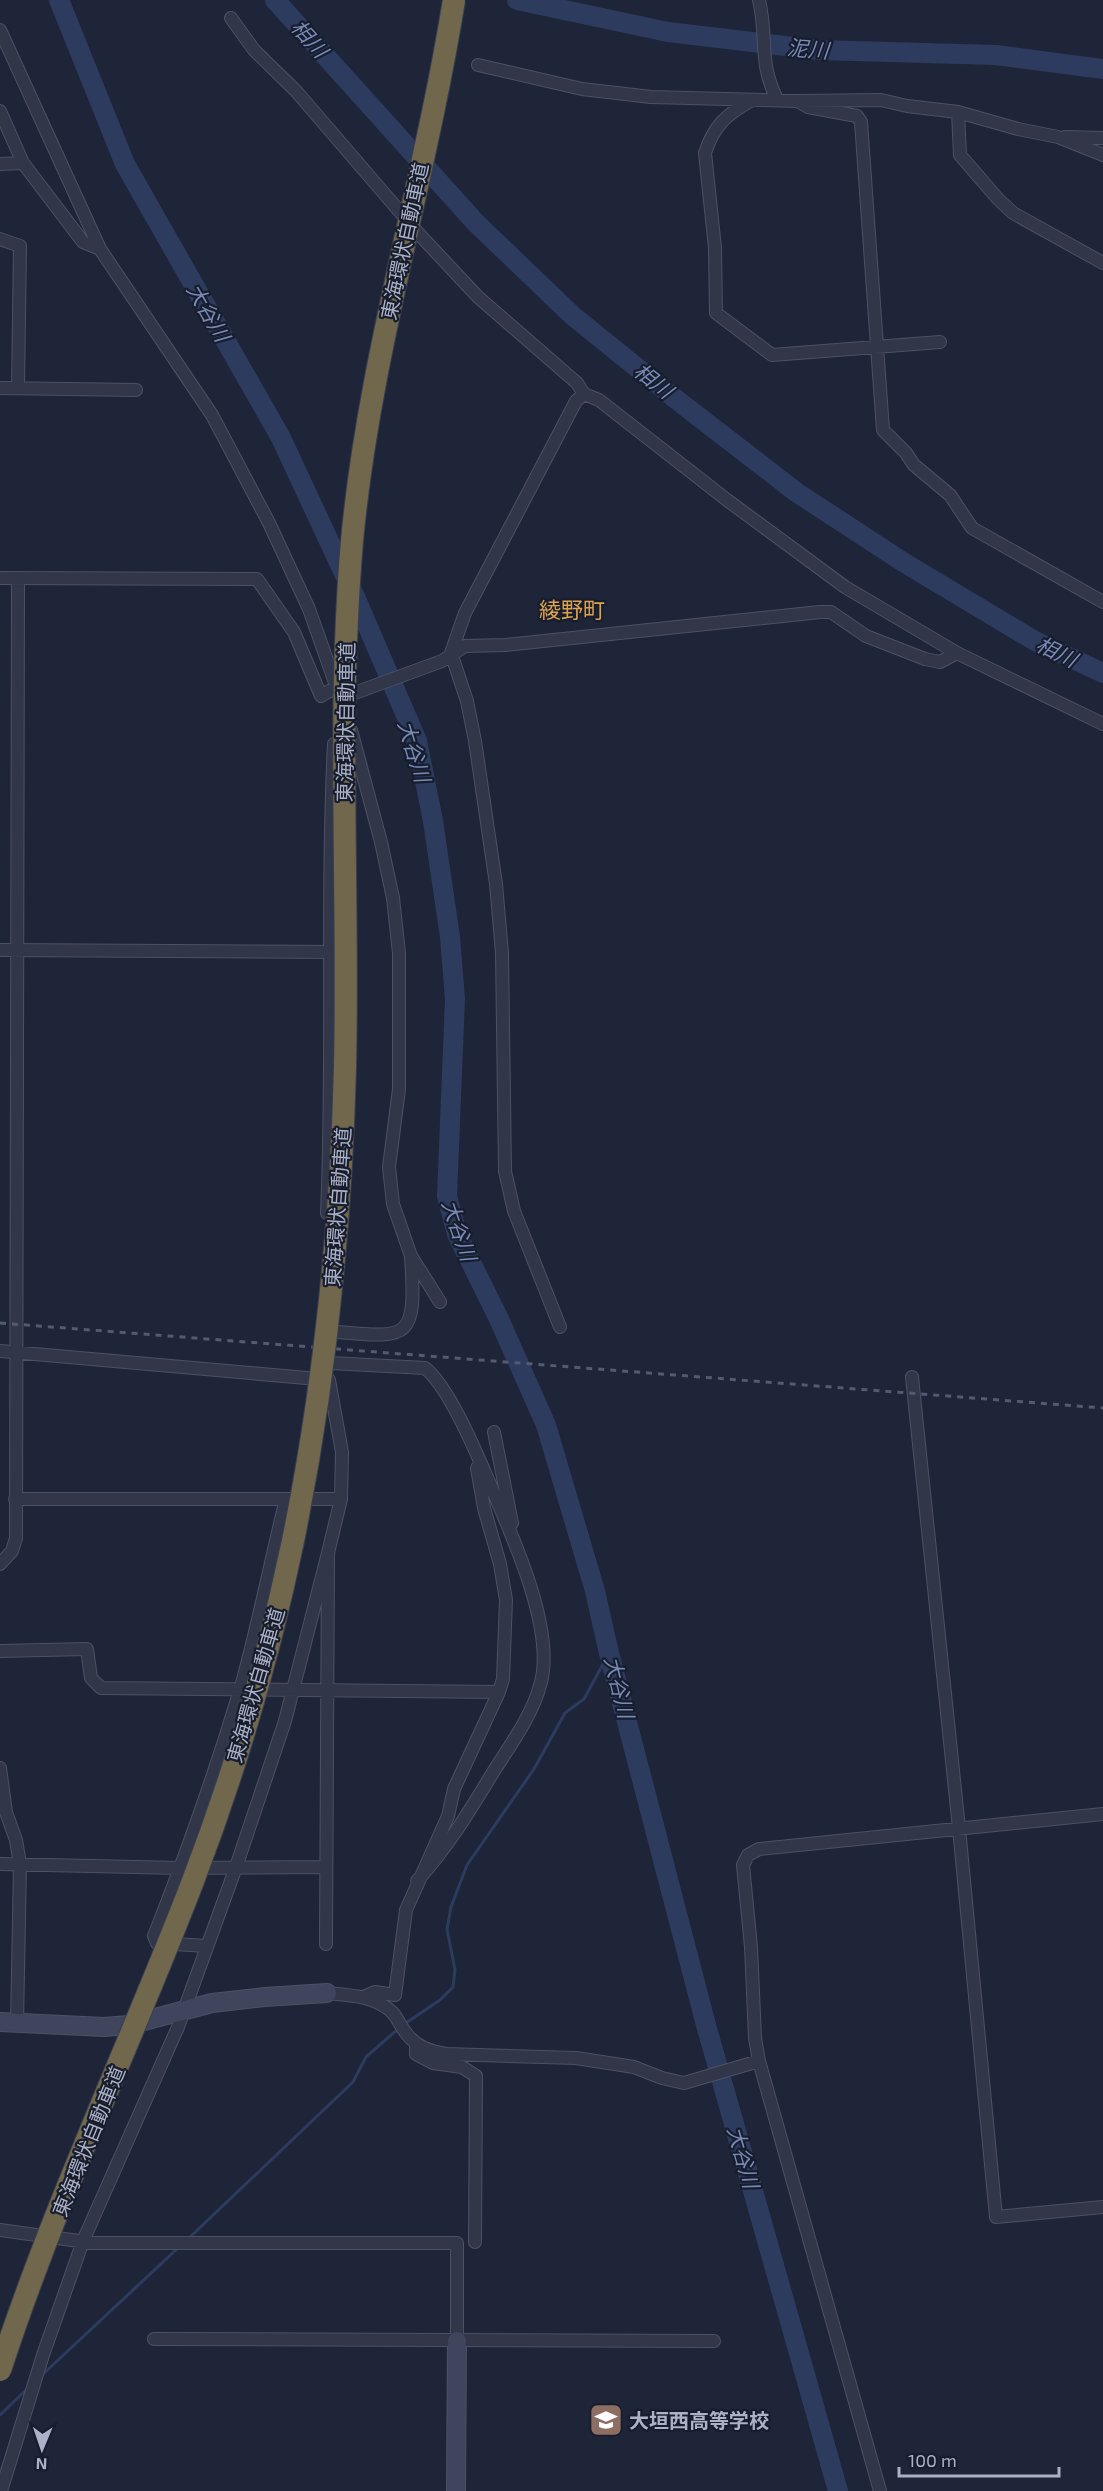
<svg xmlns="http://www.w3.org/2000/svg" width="1103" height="2491" viewBox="0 0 1103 2491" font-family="'Exo 2','Noto Sans JP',sans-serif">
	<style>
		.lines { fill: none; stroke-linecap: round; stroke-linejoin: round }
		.stream { stroke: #2d3b5f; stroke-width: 3 }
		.river { stroke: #2d3b5f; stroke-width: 20 }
		.street-casing { stroke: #4c5264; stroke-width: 14 }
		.secondary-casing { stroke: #4c5264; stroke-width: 20 }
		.street { stroke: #313749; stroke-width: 12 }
		.secondary { stroke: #3f455c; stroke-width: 18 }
		.rail { stroke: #535a71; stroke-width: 3; stroke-dasharray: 6 6; stroke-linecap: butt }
		.highway-bridge-casing { stroke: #393f50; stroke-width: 24; stroke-linecap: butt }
		.highway-bridge { stroke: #70674d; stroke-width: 22 }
		.labels { text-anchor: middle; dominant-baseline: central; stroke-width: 4.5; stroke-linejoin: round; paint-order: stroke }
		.street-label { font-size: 20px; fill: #abb1c6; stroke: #171d2d }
		.poi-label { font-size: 20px; font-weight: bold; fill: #abb1c6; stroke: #171d2d; text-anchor: start }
		.water-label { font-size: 21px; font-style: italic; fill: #7889b6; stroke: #171d2d }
		.quarter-label { font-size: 22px; fill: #dda24f; stroke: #171d2d }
	</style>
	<rect width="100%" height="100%" fill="#1e2539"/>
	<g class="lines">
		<path class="stream" d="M403,2025L440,2000L453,1987L455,1970L447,1929L451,1907L467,1865L534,1769L565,1713L584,1699L609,1653
			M188,2239L353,2082L366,2057L398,2029
			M41,2376L178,2248
			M0,2415L27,2389"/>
		<path class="river" d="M59,0L125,164L281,438L356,599L417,741L433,821L450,937L455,999L447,1196L457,1234L499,1319L546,1425L595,1591L609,1653L706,2025L838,2491
			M275,0L476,223L573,316L677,400L796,492L903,562L1035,641L1103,673
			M517,0L668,32L819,50L996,55L1103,69"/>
		<defs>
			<path id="street" d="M759,0C768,38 758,62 777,99
				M231,18L254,50L296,91L419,234L478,297L577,383L584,394L599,400L727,500L845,587L957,653L1103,724
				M0,30L100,249L212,415L269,523L309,609L339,694
				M478,65L582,89L651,97L798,101L881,100L907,106L958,112L1018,129L1058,137L1103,155
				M752,100C727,114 714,125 705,153L715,248L716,313L772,355L940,342
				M798,101L808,107L857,116L861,122L883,430L906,453L914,465L950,495L972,528L1103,602
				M0,111L23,163L83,242L100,249
				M958,112L960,155L998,199L1013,213L1103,263
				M1065,137L1103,138
				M0,164L23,163
				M0,239L20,246L18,388
				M0,388L136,390
				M0,578L257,579L294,632L321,696L336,687
				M341,698L442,661L465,646L506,645L820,612H831L866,636L925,659L940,662L957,653
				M351,730L381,842L393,898L399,953V1089L389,1167L393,1204L411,1256L440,1302
				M0,950L338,952
				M327,1213C334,1057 326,901 334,744
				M560,1327L514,1211L505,1171L502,953L496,884L475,741L467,701L451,653L465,613L576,401L584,394
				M329,1337L328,1331C408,1338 417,1344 411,1257
				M0,1351L329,1380L342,1452L341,1499L328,1553L326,1944
				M330,1363L425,1368C449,1387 476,1452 489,1482C511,1533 555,1627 541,1682C533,1715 510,1745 492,1774C469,1812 447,1848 417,1881
				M912,1377L959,1828L996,2217L1103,2207
				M494,1432L512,1523
				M15,1499H341
				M0,1564L12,1551L16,1538L18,578
				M0,1651L87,1649L91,1678L101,1688L499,1692
				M0,1768L6,1812L16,1840L20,1864L17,2024
				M0,1864L181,1868L326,1867
				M207,1946L157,1943L154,1936C186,1855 215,1773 240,1690C258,1627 270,1563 286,1499
				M327,1993C350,1995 376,1996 393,2013C398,2019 401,2027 406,2033C416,2047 430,2051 446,2054L576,2058L634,2067L662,2078L684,2083L759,2061
				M363,1997L375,1992L395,1995L406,1910L448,1816L454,1789L499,1692L503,1679L506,1600L500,1564L484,1508L477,1468
				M416,2044V2054L433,2063L462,2067L476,2076L475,2242
				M0,2230L93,2243H457V2341
				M154,2339L714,2341
				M1,2491L43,2355L83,2241L178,2027L236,1867L285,1721L328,1553
				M880,2491L759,2061L755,2038L751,1947L743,1865L748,1855L759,1849L1103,1814"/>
			<path id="secondary" d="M0,2022L104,2027L129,2025L212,2003L265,1997L327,1993
				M456,2491L457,2341"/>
		</defs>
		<use href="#street" class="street-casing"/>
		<use href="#secondary" class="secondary-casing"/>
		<use href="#street" class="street"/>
		<use href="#secondary" class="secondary"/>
		<path class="rail" d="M0,1323L1103,1408"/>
		<defs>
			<path id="highway-bridge" d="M0,2370C54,2204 130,2045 193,1881C235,1771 269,1656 293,1541C325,1384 341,1227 345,1067C349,892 337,716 352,541C369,357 425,181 454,0"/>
		</defs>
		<use href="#highway-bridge" class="highway-bridge-casing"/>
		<use href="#highway-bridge" class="highway-bridge"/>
	</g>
	<defs>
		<symbol id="university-square" viewBox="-11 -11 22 22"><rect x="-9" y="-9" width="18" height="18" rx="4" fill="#8d6e63" stroke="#171d2d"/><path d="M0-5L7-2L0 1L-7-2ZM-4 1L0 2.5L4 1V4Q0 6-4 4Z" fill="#fff"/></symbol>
	</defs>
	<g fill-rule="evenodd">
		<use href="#university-square" x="587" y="2401" width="38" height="38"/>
	</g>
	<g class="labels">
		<g class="street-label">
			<text transform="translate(404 241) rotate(-78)">東海環状自動車道</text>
			<text transform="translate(345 722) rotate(-89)">東海環状自動車道</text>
			<text transform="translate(337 1207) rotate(-86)">東海環状自動車道</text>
			<text transform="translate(255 1685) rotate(-74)">東海環状自動車道</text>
			<text transform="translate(88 2141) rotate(-68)">東海環状自動車道</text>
		</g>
		<g class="poi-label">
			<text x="629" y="2420">大垣西高等学校</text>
		</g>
		<g class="water-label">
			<text transform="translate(310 38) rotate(48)">相川</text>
			<text transform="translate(808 48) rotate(5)">泥川</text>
			<text transform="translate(209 312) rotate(60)">大谷川</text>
			<text transform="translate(654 380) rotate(38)">相川</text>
			<text transform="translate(1057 651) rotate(26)">相川</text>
			<text transform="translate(415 751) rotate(73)">大谷川</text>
			<text transform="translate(460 1230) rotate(71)">大谷川</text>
			<text transform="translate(620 1687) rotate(76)">大谷川</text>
			<text transform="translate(744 2157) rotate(74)">大谷川</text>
		</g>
		<g class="quarter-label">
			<text x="572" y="609">綾野町</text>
		</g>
	</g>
	<g transform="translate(42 2449) rotate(182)" stroke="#171d2d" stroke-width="4.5" paint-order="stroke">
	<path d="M0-4.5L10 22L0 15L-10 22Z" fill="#abb1c6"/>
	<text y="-9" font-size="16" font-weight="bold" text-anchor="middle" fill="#abb1c6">N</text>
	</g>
	<path d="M899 2467v9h160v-9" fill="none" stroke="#abb1c6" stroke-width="3"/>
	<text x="908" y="2467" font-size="18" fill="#abb1c6" stroke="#171d2d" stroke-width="4.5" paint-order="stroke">100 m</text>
</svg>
